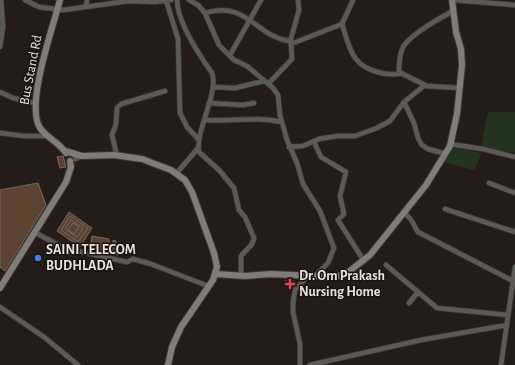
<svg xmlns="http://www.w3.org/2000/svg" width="515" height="365" viewBox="0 0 515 365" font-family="'Alegreya Sans',sans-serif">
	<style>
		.green { fill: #243221 }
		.building { fill: #5d4232; stroke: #716862 }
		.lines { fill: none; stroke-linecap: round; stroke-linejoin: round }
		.street-casing { stroke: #3f3835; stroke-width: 6 }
		.secondary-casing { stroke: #3f3835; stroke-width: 8 }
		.street { stroke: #5c5a56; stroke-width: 4.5 }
		.secondary { stroke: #807d76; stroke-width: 6 }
		.shop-dot { fill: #3f7fe0; stroke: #1b1310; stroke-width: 1.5 }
		.health-dot { fill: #e0444e; stroke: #1b1310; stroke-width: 1.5 }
		.labels { text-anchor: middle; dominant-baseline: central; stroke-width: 3; stroke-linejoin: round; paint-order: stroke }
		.street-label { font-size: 14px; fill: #e7e1df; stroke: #1b1310 }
		.poi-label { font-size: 14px; font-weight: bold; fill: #e7e1df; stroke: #1b1310; text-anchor: start }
	</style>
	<rect width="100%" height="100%" fill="#241c19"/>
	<path class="green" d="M488,112H515V153L481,146Z
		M451,147L482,153L474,170L443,162Z"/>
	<path class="building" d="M63,156L66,167L60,168L57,157Z
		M38,183L46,205L5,271L0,267V190Z
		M69,212L92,228L80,247L57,231Z
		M70,216L88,228L78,242L61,230Z
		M71,220L83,228L77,237L65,229Z
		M73,223L79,227L74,234L68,230Z
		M92,236L109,239V243L113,244V240L116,241L114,252H117L118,255L90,249Z
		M285,281H294V287L285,286Z"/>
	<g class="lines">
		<defs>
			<path id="street" d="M25,0L39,7L63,10L129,1L155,2L171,0
				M166,0L178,39L180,113L187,127L199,140
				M177,0C177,21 200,56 212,73C219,93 195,131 199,152L219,170L234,188L239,210L245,217L254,238L252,244L241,256V276
				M189,0L198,5L205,13L219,45L234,60L247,66L273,88L278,95L280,115L287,140L297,163L303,184L320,211L334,248L328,263L314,277
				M353,0L342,24C345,33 350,53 356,59C365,71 388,77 402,73
				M453,0L515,5
				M86,7L87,0
				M453,11C440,18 410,35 403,47C399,55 399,64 399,72L427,86L460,88
				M205,13C247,0 255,36 289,41
				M0,27H3L1,0
				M290,42L299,10L298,0
				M0,47L3,27
				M230,55L261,0
				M269,83L292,59L291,44L342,24
				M213,87L235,88L264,81
				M0,92L13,98L35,103
				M404,102L414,123L418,138L422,145L428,149L446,154
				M209,103L243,105L254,103
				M206,120C232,122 255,116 282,122
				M0,133L24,136H48
				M314,142L321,157L346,172L340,196L344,214L338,220L364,261
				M450,144L483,149L515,157
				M289,147L303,146L319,139L337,136H355L377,128L390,121L404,102L425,85
				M117,156L112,135L116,124L117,108L121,104L165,91
				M75,159L82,156
				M176,174L198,148
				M489,183L515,193
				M445,209L515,232
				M404,213C415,221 412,224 418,232L513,281
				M34,232L64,248L127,262L133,259L151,264L208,286
				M386,265L437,308L508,315
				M409,303L418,292
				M0,307L44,337L78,365
				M300,365V344L293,312V303L295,290L307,277
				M310,365L421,340L507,325
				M501,365L515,267"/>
			<path id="secondary" d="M60,0C53,27 25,105 40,128C47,138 60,143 66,153
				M65,151L82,156L114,155L142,159L155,164L171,170L185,180L192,192L214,253L217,267L213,280L181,327L172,347L168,365
				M216,274L245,276L271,274L334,277L346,274L370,255L426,185L450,146L457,114L462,65L461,49L456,32L452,0
				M0,288L66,182L71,167L70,161"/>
		</defs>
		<use href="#street" class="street-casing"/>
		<use href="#secondary" class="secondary-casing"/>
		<use href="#street" class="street"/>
		<use href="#secondary" class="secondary"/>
	</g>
	<circle class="shop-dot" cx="38" cy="258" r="4"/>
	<path class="health-dot" d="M288 278h4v4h4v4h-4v4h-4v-4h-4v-4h4z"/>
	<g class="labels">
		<g class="street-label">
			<text transform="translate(31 70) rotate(-79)">Bus Stand Rd</text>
		</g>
		<g class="poi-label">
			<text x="46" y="250">SAINI TELECOM<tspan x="46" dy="16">BUDHLADA</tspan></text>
			<text x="299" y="276">Dr. Om Prakash<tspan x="299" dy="16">Nursing Home</tspan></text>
		</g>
	</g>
</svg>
